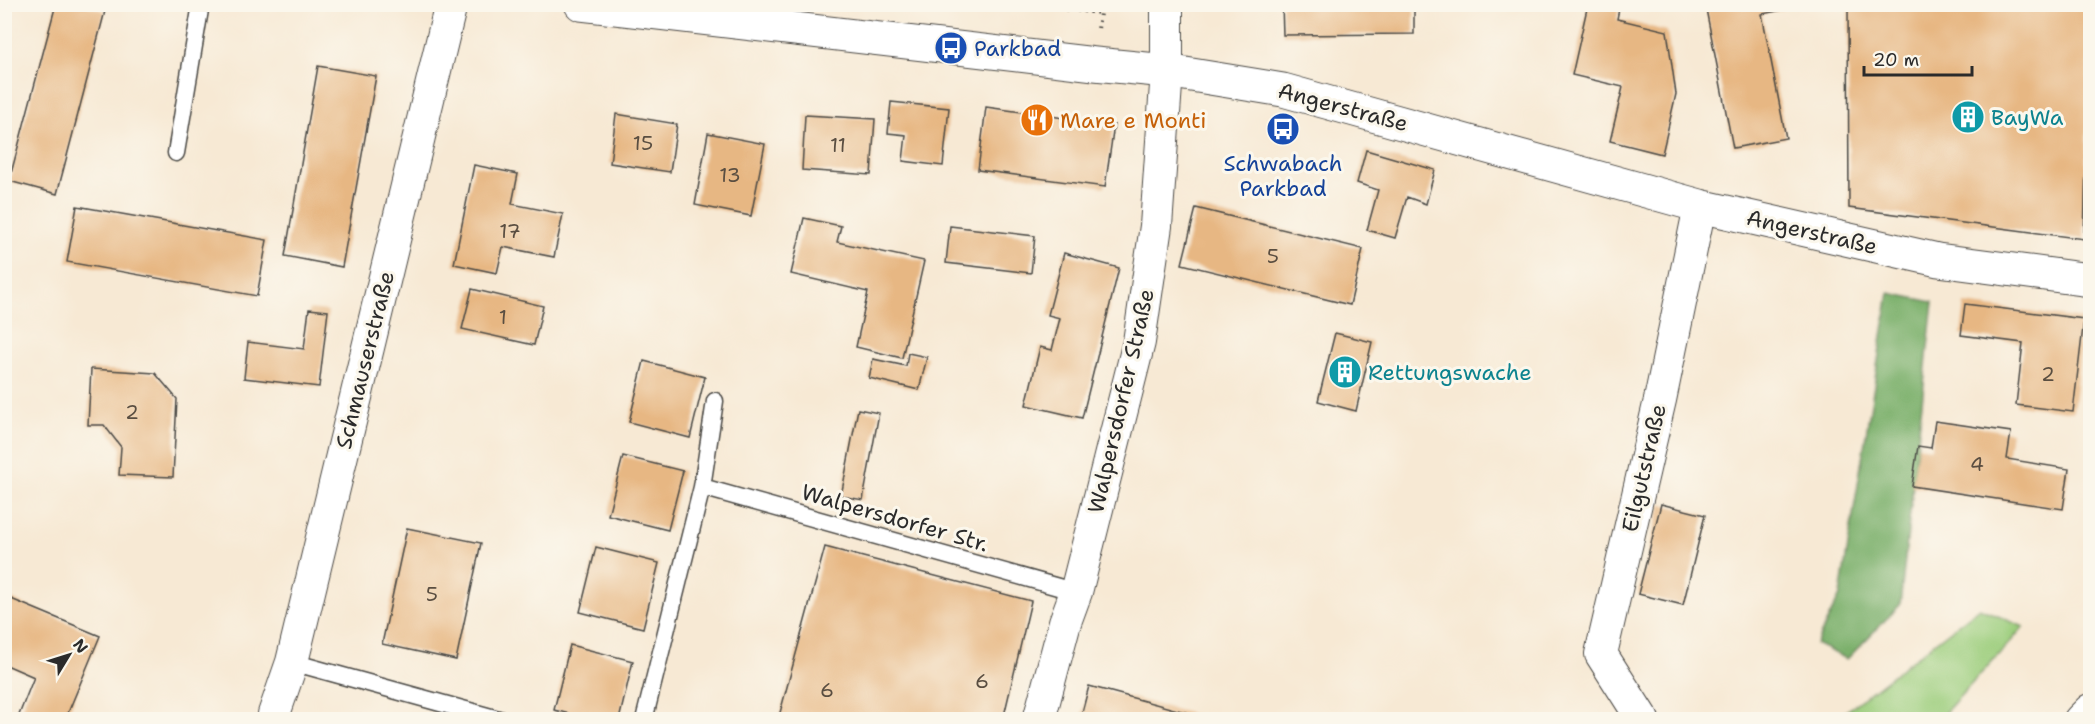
<svg xmlns="http://www.w3.org/2000/svg" width="2095" height="724" viewBox="0 0 2095 724" font-family="'Shantell Sans',sans-serif">
	<style>
		.green { fill: #9bcd7c; stroke: #637c54; stroke-width: 1.5 }
		.forest { fill: #7cb06c; stroke: #546e4c; stroke-width: 1.5 }
		.building { fill: #e7b783 }
		.lines { fill: none; stroke-linecap: round; stroke-linejoin: round }
		.service-casing { stroke: #4a4844; stroke-width: 19 }
		.minor-casing { stroke: #4a4844; stroke-width: 34 }
		.tertiary-casing { stroke: #4a4844; stroke-width: 35 }
		.path { stroke: #4a4844; stroke-width: 4; stroke-dasharray: 1.5 4.5; stroke-linecap: butt }
		.service { stroke: #fff; stroke-width: 16 }
		.minor { stroke: #fff; stroke-width: 32 }
		.tertiary { stroke: #fff; stroke-width: 33 }
		.labels { text-anchor: middle; dominant-baseline: central; stroke-width: 6; stroke-linejoin: round; paint-order: stroke }
		.number-label { font-size: 20px; fill: #5a4e41 }
		.transit-label { font-size: 22px; fill: #164399; stroke: #fbf7ec; text-anchor: start }
		.street-label { font-size: 22px; fill: #2b2b2b; stroke: #fbf7ec }
		.culture-label { font-size: 22px; fill: #0d838f; stroke: #fbf7ec; text-anchor: start }
		.food-label { font-size: 22px; fill: #c56008; stroke: #fbf7ec; text-anchor: start }
	</style>
	<rect width="100%" height="100%" fill="#fbf7ec"/>
	<filter id="ink" filterUnits="userSpaceOnUse"><feTurbulence type="fractalNoise" baseFrequency=".0167" numOctaves="2"/><feDisplacementMap in="SourceGraphic" scale="12" xChannelSelector="R" yChannelSelector="G"/><feConvolveMatrix kernelMatrix="1 2 1 2 8 2 1 2 1" color-interpolation-filters="sRGB"/></filter>
	<filter id="wash" filterUnits="userSpaceOnUse"><feTurbulence type="fractalNoise" baseFrequency=".008" numOctaves="4" result="noise"/><feDisplacementMap in="SourceGraphic" scale="24" xChannelSelector="R" yChannelSelector="G"/><feGaussianBlur stdDeviation="1.35" result="paint"/><feColorMatrix in="noise" values="0 0 0 0 0 0 0 0 0 0 0 0 0 0 0 0 0 1.4 0 .05"/><feComposite in="paint" operator="in"/></filter>
	<g filter="url(#wash)">
		<rect width="100%" height="100%" fill="#f7e9d4"/>
		<path class="green" d="M1979,608L2024,627L1939,719H1836Z"/>
		<path class="forest" d="M1889,293L1933,302L1900,605L1847,659L1816,644L1840,595Z"/>
		<g id="blocks">
			<path class="building" d="M56,4H80L105,11L57,194L9,181Z
				M1282,4H1414V34L1283,35Z
				M1588,4H1620L1617,19L1667,31L1676,94L1662,154L1610,141L1623,87L1572,75Z
				M1705,4H1782L1783,10L1762,14L1786,138L1733,148Z
				M1848,4H2090L2084,239L1849,208Z
				M318,66L376,76L342,267L285,256Z
				M891,102L949,108L943,166L903,161L906,135L888,133Z
				M986,107L1114,125L1105,187L978,170Z
				M616,114L677,124L670,172L610,163Z
				M805,115L875,119L871,175L802,170Z
				M708,133L765,144L751,216L695,205Z
				M1366,150L1435,170L1426,204L1407,197L1395,238L1367,230L1378,190L1357,183Z
				M474,165L518,174L512,204L563,214L554,257L503,247L497,273L454,264Z
				M77,206L267,240L257,296L67,262Z
				M1196,208L1363,249L1350,305L1182,264Z
				M804,218L841,226L837,242L924,261L902,358L856,347L868,292L791,274Z
				M950,226L1035,236L1031,273L946,263Z
				M1064,253L1119,268L1082,418L1026,405L1040,347L1052,350L1060,318L1048,315Z
				M472,289L543,306L534,345L462,329Z
				M1965,304L2084,319L2073,412L2016,405L2023,343L1961,335Z
				M309,309L328,311L319,387L244,378L248,342L304,349Z
				M1335,333L1372,342L1356,411L1318,401Z
				M908,353L927,357L919,390L869,378L873,359L906,366Z
				M644,361L705,377L690,438L629,422Z
				M91,369L155,373L177,399L173,477L119,475L121,447L104,425H88Z
				M858,409L879,413L863,500L841,496Z
				M1935,421L2011,432L2007,459L2069,469L2063,509L1912,486L1918,446L1931,448Z
				M623,456L683,471L668,530L608,515Z
				M1661,504L1705,515L1683,605L1638,594Z
				M407,528L481,543L456,660L382,644Z
				M596,547L659,563L643,628L580,612Z
				M825,547L1031,601L1003,720H778Z
				M4,596L100,636L65,720H17L34,677L4,664Z
				M570,645L633,661L619,720H593L554,710Z
				M1089,686L1211,719V720H1080Z"/>
		</g>
	</g>
	<g filter="url(#ink)">
		<use href="#blocks" fill-opacity="0" stroke="#4a4844" stroke-width="1.5"/>
		<g class="lines">
			<defs>
				<path id="service" d="M176,153L201,4
					M702,487L1076,592
					M292,662L502,720
					M644,720L702,487L715,401"/>
				<path id="minor" d="M274,714L292,662L451,4
					M1039,720L1065,622L1076,592L1139,342L1156,226L1167,71V4
					M1643,720L1601,654L1660,400L1700,206
					M2080,720L2090,710"/>
				<path id="tertiary" d="M581,4L1095,64L1167,71L1283,90L1700,206L1938,260L2090,280"/>
			</defs>
			<use href="#service" class="service-casing"/>
			<use href="#minor" class="minor-casing"/>
			<use href="#tertiary" class="tertiary-casing"/>
			<path class="path" d="M1018,4L1100,13L1098,29"/>
			<use href="#service" class="service"/>
			<use href="#minor" class="minor"/>
			<use href="#tertiary" class="tertiary"/>
		</g>
	</g>
	<defs>
		<symbol id="bus-disc" viewBox="-11 -11 22 22"><circle r="9.5" fill="#1a4fb4" stroke="#fbf7ec"/><path d="M-5-6H5V4H4V6H2V4H-2V6H-4V4H-5ZM-3.5-4V0h7V-4ZM-3.5 1.2v1.5H-2V1.2ZM2 1.2v1.5H3.5V1.2Z" fill="#fff"/></symbol>
		<symbol id="building-disc" viewBox="-11 -11 22 22"><circle r="9.5" fill="#0f9aa8" stroke="#fbf7ec"/><path d="M-4-6H4V6H1V3H-1V6H-4ZM-2.5-4.3h1.7v1.8h-1.7ZM.8-4.3h1.7v1.8H.8ZM-2.5-1h1.7V.8h-1.7ZM.8-1h1.7V.8H.8Z" fill="#fff"/></symbol>
		<symbol id="restaurant-disc" viewBox="-11 -11 22 22"><circle r="9.5" fill="#e8710a" stroke="#fbf7ec"/><path d="M-5-6h1v4h1v-4h1v4h1v-4h1v5L-1.5 .5V6h-2V.5L-5-1ZM5-6V6H3V1.5H1.5Q1.5-4 5-6Z" fill="#fff"/></symbol>
	</defs>
	<g fill-rule="evenodd">
		<use href="#bus-disc" x="932" y="29" width="38" height="38"/>
		<use href="#building-disc" x="1949" y="98" width="38" height="38"/>
		<use href="#restaurant-disc" x="1018" y="101" width="38" height="38"/>
		<use href="#bus-disc" x="1264" y="110" width="38" height="38"/>
		<use href="#building-disc" x="1326" y="353" width="38" height="38"/>
	</g>
	<g class="labels">
		<g class="number-label">
			<text x="643" y="143">15</text>
			<text x="838" y="145">11</text>
			<text x="730" y="175">13</text>
			<text x="510" y="231">17</text>
			<text x="1273" y="256">5</text>
			<text x="503" y="317">1</text>
			<text x="2048" y="374">2</text>
			<text x="132" y="412">2</text>
			<text x="1977" y="464">4</text>
			<text x="432" y="594">5</text>
			<text x="982" y="681">6</text>
			<text x="827" y="690">6</text>
		</g>
		<g class="transit-label">
			<text x="974" y="48">Parkbad</text>
			<text x="1283" y="163" text-anchor="middle">Schwabach<tspan x="1283" dy="25">Parkbad</tspan></text>
		</g>
		<g class="street-label">
			<text transform="translate(1343 107) rotate(15)">Angerstraße</text>
			<text transform="translate(1812 232) rotate(13)">Angerstraße</text>
			<text transform="translate(365 360) rotate(-76)">Schmauserstraße</text>
			<text transform="translate(1121 401) rotate(-77)">Walpersdorfer Straße</text>
			<text transform="translate(1644 468) rotate(-77)">Eilgutstraße</text>
			<text transform="translate(895 518) rotate(16)">Walpersdorfer Str.</text>
		</g>
		<g class="culture-label">
			<text x="1991" y="117">BayWa</text>
			<text x="1368" y="372">Rettungswache</text>
		</g>
		<g class="food-label">
			<text x="1060" y="120">Mare e Monti</text>
		</g>
	</g>
	<rect width="2095" height="724" fill="none" stroke="#fbf7ec" stroke-width="24"/>
	<g transform="translate(69 655) rotate(52)" stroke="#fbf7ec" stroke-width="4.5" paint-order="stroke">
	<path d="M0-4.5L10 22L0 15L-10 22Z" fill="#2b2b2b"/>
	<text y="-9" font-size="16" font-weight="bold" text-anchor="middle" fill="#2b2b2b">N</text>
	</g>
	<path d="M1864 66v9h108v-9" fill="none" stroke="#2b2b2b" stroke-width="3"/>
	<text x="1873" y="66" font-size="18" fill="#2b2b2b" stroke="#fbf7ec" stroke-width="4.5" paint-order="stroke">20 m</text>
</svg>
